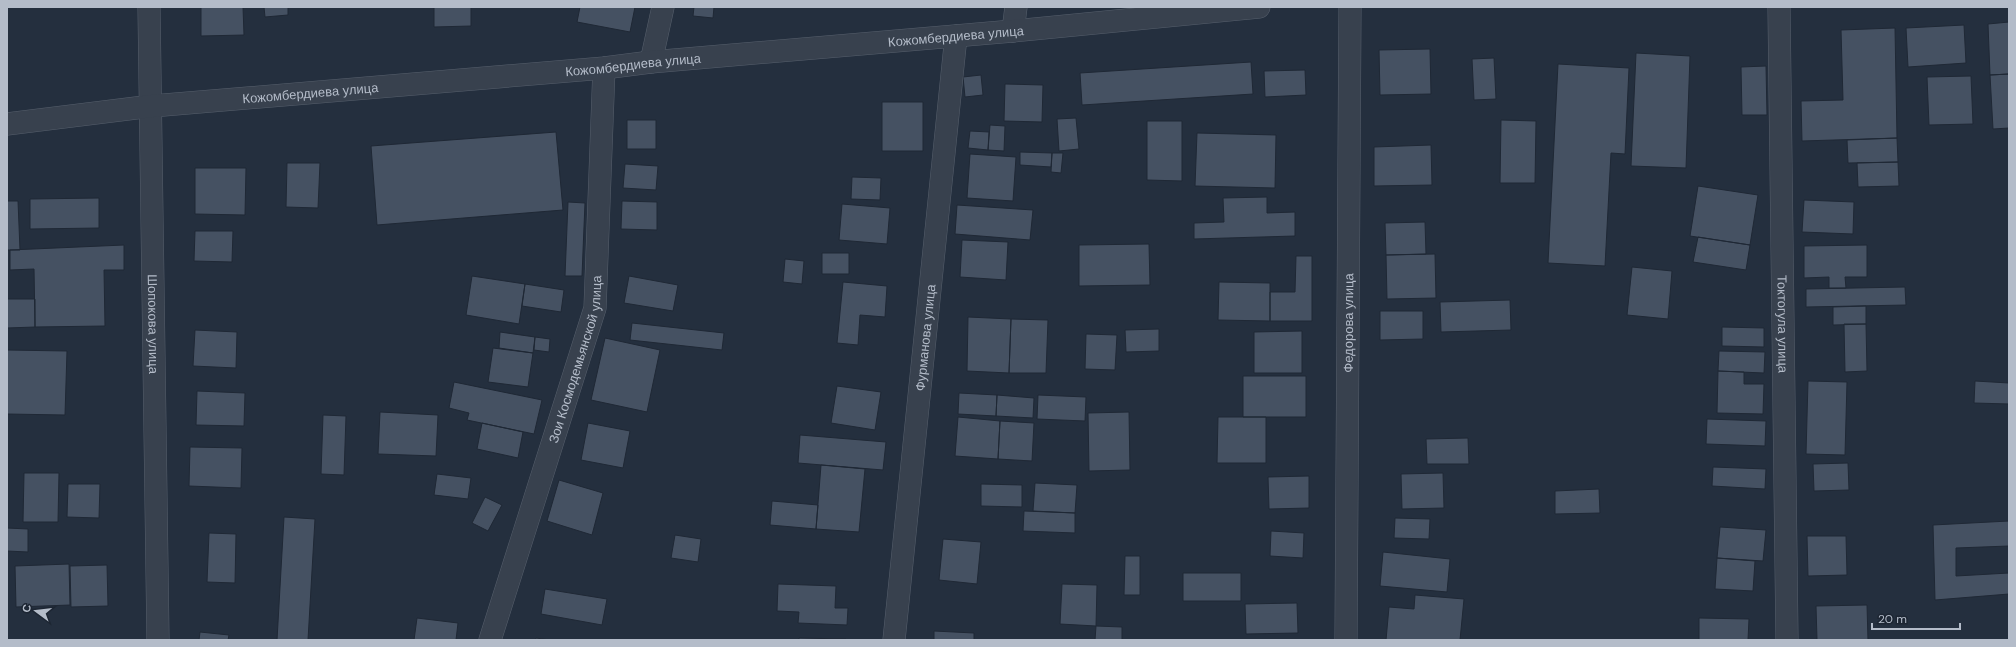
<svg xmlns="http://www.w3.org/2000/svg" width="2016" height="647" viewBox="0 0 2016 647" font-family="'DM Sans',sans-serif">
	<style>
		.building { fill: #455162; stroke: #1f2835 }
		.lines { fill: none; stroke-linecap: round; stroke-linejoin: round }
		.minor-casing { stroke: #565f6c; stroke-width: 23 }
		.minor { stroke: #38414e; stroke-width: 22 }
		.labels { text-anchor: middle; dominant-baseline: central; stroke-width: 3.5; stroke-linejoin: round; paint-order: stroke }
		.street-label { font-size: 13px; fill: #b4bcc9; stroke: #1d2633 }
	</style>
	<rect width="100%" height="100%" fill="#242f3e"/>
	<path class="building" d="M201,7H243L244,35L201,36Z
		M264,7H288V15L265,17Z
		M434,7H471V26L434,27Z
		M580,7H635L630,32L577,22Z
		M694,7H714L713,18L693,16Z
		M2009,22V74L1990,75L1988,24Z
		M1964,25L1966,63L1908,67L1906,28Z
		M1895,28L1897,138L1802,141L1801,101L1843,100L1841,30Z
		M1430,49L1431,94L1380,95L1379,50Z
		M1636,53L1690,56L1686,168L1631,166Z
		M1494,58L1496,99L1474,100L1472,59Z
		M1251,62L1253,94L1082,105L1080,73Z
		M1558,64L1629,68L1625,154L1611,153L1605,266L1548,263Z
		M1766,66L1767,115H1742L1741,67Z
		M1305,70L1306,95L1265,97L1264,71Z
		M2009,74V128L1993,129L1990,75Z
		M981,75L983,95L965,97L963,77Z
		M1971,76L1973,124L1929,125L1927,77Z
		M1005,84L1043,85L1042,122L1004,121Z
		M882,102H923V151H882Z
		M1076,118L1079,149L1059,151L1057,119Z
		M627,120H656V149H627Z
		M1501,120L1536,121L1535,183H1500Z
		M1147,121H1182V181L1147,180Z
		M990,125L1005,126L1004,151L988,150Z
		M970,131L989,132L988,150L968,148Z
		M556,132L563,210L377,225L371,146Z
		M1197,133L1276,135L1275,188L1195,186Z
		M1897,138L1898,162L1848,163L1847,140Z
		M1431,145L1432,185L1374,186V147Z
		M1020,152L1052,153L1051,167L1020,165Z
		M1052,153H1063L1061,173L1051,172Z
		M970,154L1016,157L1013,201L967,198Z
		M1898,162L1899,186L1858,187L1857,163Z
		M287,163H320L318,208L286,207Z
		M625,164L658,166L656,190L623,188Z
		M195,168H246L245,215L195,214Z
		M852,177L881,178L880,200L851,199Z
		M1698,186L1758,195L1750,245L1690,236Z
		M1267,197V213L1295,212V236L1194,239V223L1224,222L1223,198Z
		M99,198V228L30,229V199Z
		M1804,200L1854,202L1853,234L1802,232Z
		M7,201H18L20,250H7Z
		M622,201L657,202V230L621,229Z
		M568,202L585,203L582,276H565Z
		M842,204L890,208L887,244L839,240Z
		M957,205L1033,210L1030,240L955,234Z
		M1425,222L1426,254L1386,255L1385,223Z
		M195,231H233L232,262L194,261Z
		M1698,237L1750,245L1746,270L1693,262Z
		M962,240L1008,242L1006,280L960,277Z
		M1149,244L1150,285L1079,286V245Z
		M124,245V270H104L105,326L35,327L34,269L10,270V250Z
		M1867,245V277H1845L1846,288H1829V277L1804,278V246Z
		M822,253H849V274H822Z
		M1435,254L1436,298L1387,299L1386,255Z
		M1296,256H1312V321H1270V292H1295Z
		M785,259L804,261L802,284L783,282Z
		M1632,267L1672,271L1668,319L1627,315Z
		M472,276L525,284L519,324L466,315Z
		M629,276L678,285L673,311L624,303Z
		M843,282L887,286L885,317L860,315L858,345L837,343Z
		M1219,282L1270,283V321L1218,320Z
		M525,284L564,290L561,312L522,306Z
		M1905,287L1906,305L1806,307V289Z
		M7,299H35V327L7,328Z
		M1510,300L1511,330L1441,332L1440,302Z
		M1866,306V324L1833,325V307Z
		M1380,311H1423V339L1380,340Z
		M968,317L1011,319L1009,373L967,371Z
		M1011,319L1048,320L1046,373H1009Z
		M632,323L724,333L722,350L630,340Z
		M1844,324H1866L1867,371L1845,372Z
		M1722,327L1764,328V347L1722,346Z
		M1159,329V351L1126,352L1125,330Z
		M195,330L237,332L236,368L193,366Z
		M1302,331V373H1254V332Z
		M500,332L535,337L533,353L499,348Z
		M1086,334L1117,335L1115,370L1085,369Z
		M535,337L550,339L549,352L534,350Z
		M605,338L660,350L647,412L591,400Z
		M493,348L533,353L528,387L488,382Z
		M7,350L67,351L65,415L7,414Z
		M1719,351L1765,352L1764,373L1718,371Z
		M1718,371L1744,372V384H1764L1763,414L1717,413Z
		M1243,376H1306V417H1243Z
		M1808,381L1847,382L1845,455L1806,454Z
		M1975,381L2009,383V404L1974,403Z
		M454,382L542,400L534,434L467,420L469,413L449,408Z
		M837,386L881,392L875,430L831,423Z
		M197,391L245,393L244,426L196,425Z
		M959,393L997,395L996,416L958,414Z
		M997,395L1034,398L1033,418L996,416Z
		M1038,395L1086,397L1085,421L1037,419Z
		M380,412L438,415L436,456L378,454Z
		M1129,412L1130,470L1089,471L1088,413Z
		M323,415L346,416L344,475L321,474Z
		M958,417L1000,421L998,459L955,456Z
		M1218,417H1266V463H1217Z
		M1707,419L1766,421L1765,446L1706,444Z
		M1000,421L1034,423L1032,461L998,459Z
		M482,423L523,432L518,458L477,449Z
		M588,423L630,431L623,468L581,460Z
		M800,435L886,442L883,470L798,463Z
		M1468,438L1469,464H1427L1426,439Z
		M190,447L242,448L241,488L189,486Z
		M1848,463L1849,490L1814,491L1813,464Z
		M821,465L865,469L859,532L816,529Z
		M1713,467L1766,469L1765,489L1712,486Z
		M24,473H59L58,522H23Z
		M1443,473L1444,508L1402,509L1401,474Z
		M437,474L471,478L468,499L434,495Z
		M1309,476V508L1269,509L1268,477Z
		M559,480L603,493L592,535L547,521Z
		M1035,483L1077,485L1075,513L1033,511Z
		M68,484H100L99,518L67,517Z
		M981,484L1022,485V507L981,506Z
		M1599,489L1600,513L1555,514V491Z
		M485,497L502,505L488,531L472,523Z
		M772,501L818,505L816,529L770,525Z
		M1024,511L1075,513V533L1023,531Z
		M284,517L315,519L308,640H277Z
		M1395,518L1430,519L1429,539L1394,538Z
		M2009,521V546L1956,548V576L2009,573V594L1935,600L1933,525Z
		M1720,527L1766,530L1763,561L1717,558Z
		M7,528L28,529V552L7,551Z
		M1271,531L1304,533L1303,558L1270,556Z
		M209,533L236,534L235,583L207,582Z
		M675,535L701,539L698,562L671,558Z
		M1807,536H1846L1847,575L1808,576Z
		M943,539L981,542L977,584L939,580Z
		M1383,552L1450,559L1447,592L1380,586Z
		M1125,556H1140V595H1124Z
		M1717,558L1755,561L1753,591L1715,589Z
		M69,564L70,605L16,607L15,566Z
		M107,565L108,606L71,607L70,566Z
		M1183,573H1241V601H1183Z
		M778,584L836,586L835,608H848L847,625L798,623L799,612L777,611Z
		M1062,584L1097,585L1096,626L1060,624Z
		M545,589L607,599L602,625L541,614Z
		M1415,595L1464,599L1460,640H1386L1389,607L1414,609Z
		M1297,603L1298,633L1246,634L1245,604Z
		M1867,605L1868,640H1817L1816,606Z
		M417,618L458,623L456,640H414Z
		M1699,618L1749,619L1748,640H1699Z
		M1096,626L1122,627V640H1095Z
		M934,631L974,633V640H934Z
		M200,632L229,635L228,640H199Z
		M536,638L550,640H535Z
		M799,638L846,639V640H799Z"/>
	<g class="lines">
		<defs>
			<g id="minor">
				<path id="s1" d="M149,7L158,640"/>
				<path id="s2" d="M1779,7L1787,640"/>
				<path d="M1013,31L1016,7"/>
				<path d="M651,62L663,7"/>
				<path id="s3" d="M7,124L152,106L604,68L651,62L1013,31L1259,7"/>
				<path id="s4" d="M490,640L595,308L604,68"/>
				<path id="s5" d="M894,640L956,36"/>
				<path id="s6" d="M1346,640L1350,7"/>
			</g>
		</defs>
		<use href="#minor" class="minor-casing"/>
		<use href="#minor" class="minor"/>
	</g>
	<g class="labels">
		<g class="street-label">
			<text stroke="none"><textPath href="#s3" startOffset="953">Кожомбердиева улица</textPath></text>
			<text stroke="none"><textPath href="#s3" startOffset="629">Кожомбердиева улица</textPath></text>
			<text stroke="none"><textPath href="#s3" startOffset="305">Кожомбердиева улица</textPath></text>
			<text stroke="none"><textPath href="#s1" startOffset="317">Шопокова улица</textPath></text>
			<text stroke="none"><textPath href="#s6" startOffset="317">Федорова улица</textPath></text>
			<text stroke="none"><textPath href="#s2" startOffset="317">Токтогула улица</textPath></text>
			<text stroke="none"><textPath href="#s5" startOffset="304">Фурманова улица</textPath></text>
			<text stroke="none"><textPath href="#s4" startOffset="294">Зои Космодемьянской улица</textPath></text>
		</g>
	</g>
	<rect width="2016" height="647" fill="none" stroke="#b4bcc9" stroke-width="16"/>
	<g transform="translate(36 611) rotate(285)" stroke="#1d2633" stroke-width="3" paint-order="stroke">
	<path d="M0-3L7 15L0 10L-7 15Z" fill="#b4bcc9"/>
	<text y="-6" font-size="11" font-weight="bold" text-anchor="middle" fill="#b4bcc9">С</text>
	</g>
	<path d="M1872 623v6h88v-6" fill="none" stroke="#b4bcc9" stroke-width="2"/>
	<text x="1878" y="623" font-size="12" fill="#b4bcc9" stroke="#1d2633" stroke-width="3" paint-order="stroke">20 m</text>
</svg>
